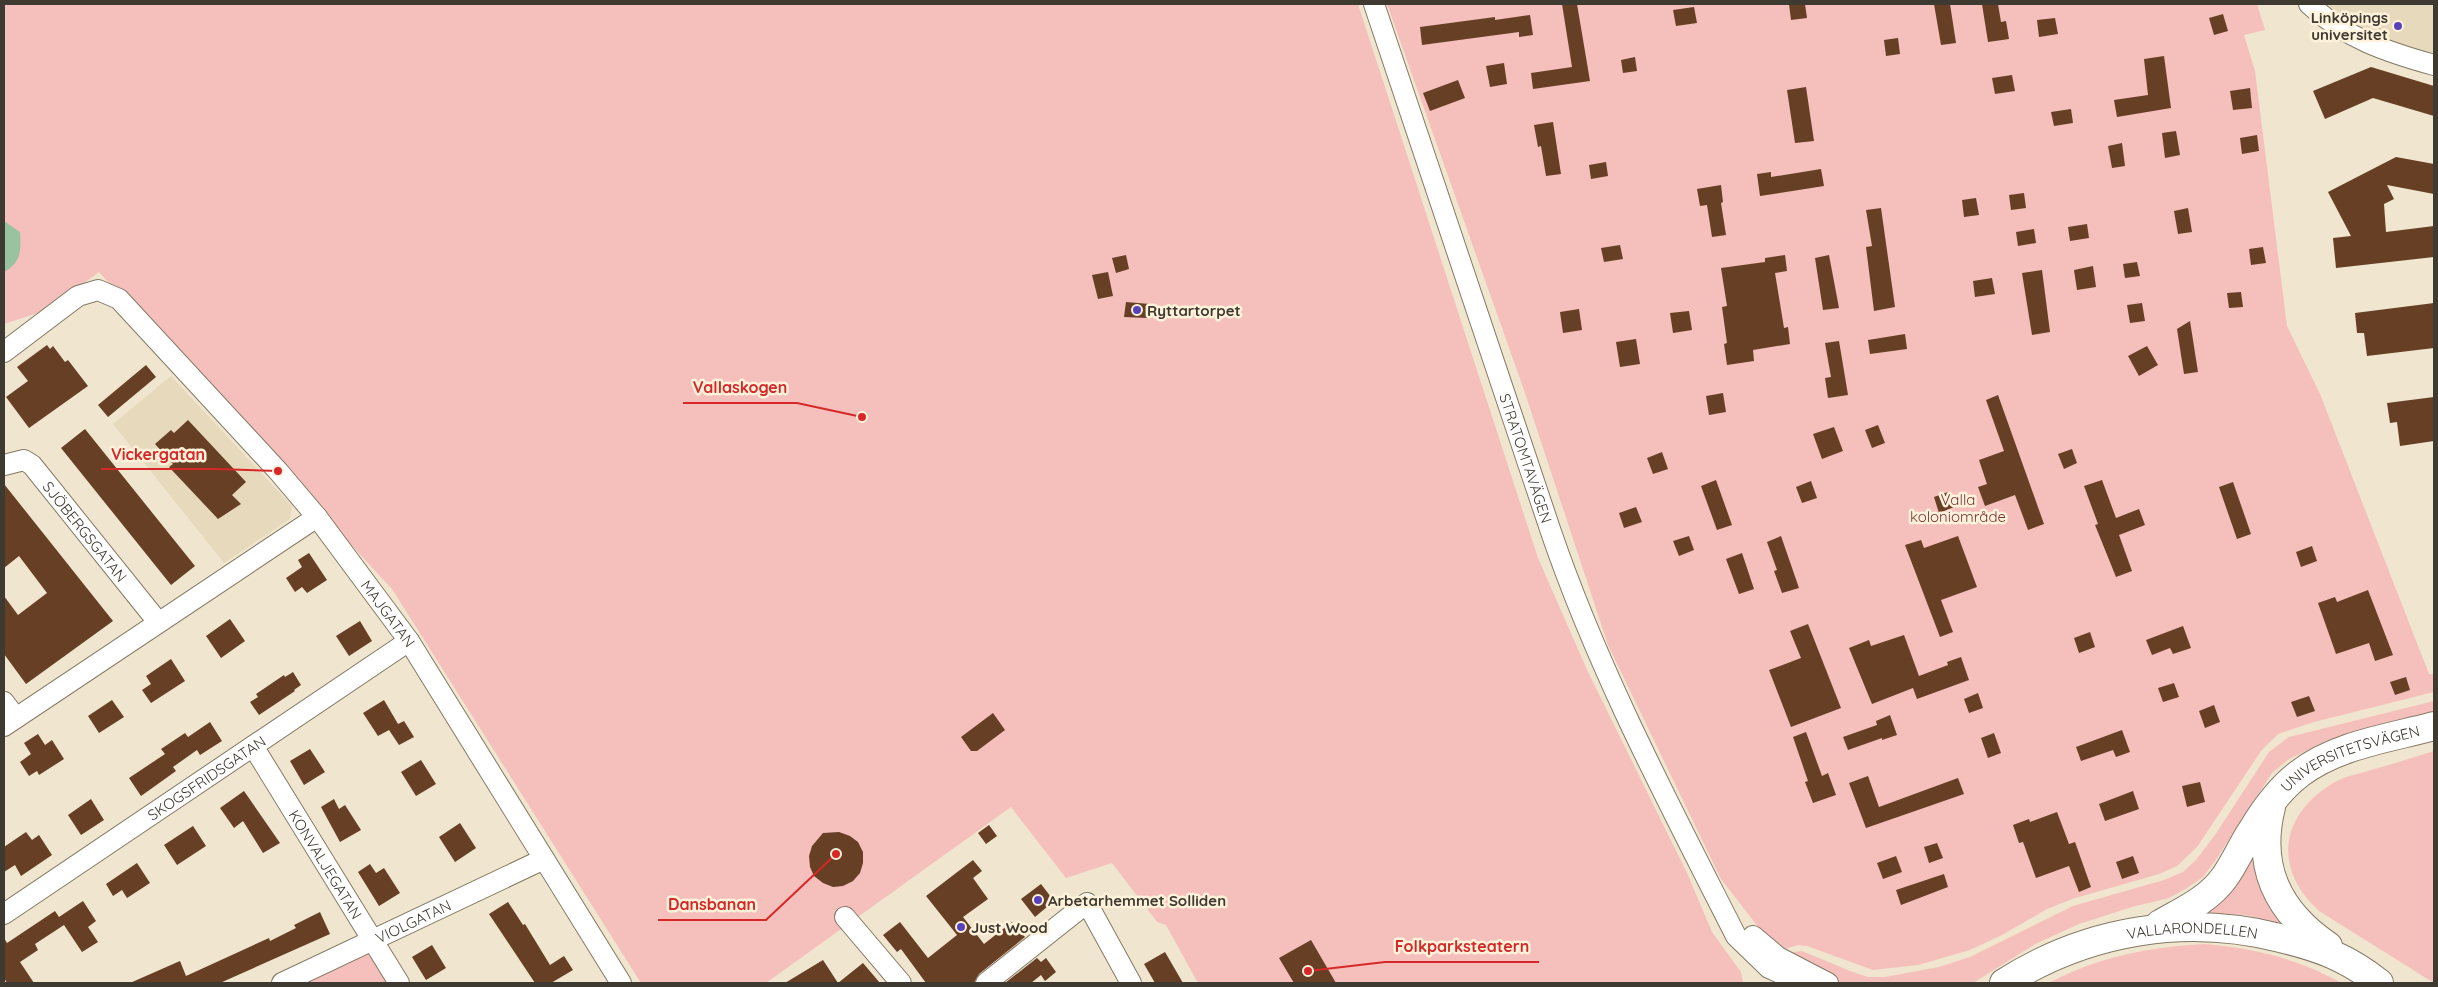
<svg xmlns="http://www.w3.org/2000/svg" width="2438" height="987" viewBox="0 0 2438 987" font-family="Quicksand,sans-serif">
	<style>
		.built { fill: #e7d9bb }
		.green { fill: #f5bfbc }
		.water { fill: #99c29f }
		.building { fill: #663f25 }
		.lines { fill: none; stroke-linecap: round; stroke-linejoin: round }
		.street-casing { stroke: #847a65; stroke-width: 22 }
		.secondary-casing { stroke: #847a65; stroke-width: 30 }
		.street { stroke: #fff; stroke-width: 20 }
		.secondary { stroke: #fff; stroke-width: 28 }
		.poi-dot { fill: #5841b9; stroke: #fef2db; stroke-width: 2 }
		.labels { text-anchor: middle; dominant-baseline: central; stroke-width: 5; stroke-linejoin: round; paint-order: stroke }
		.poi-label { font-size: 15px; font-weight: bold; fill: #3f3a31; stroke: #fef2db; text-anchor: start }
		.street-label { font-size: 15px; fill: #3f3a31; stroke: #fef2db }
		.park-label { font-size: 15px; fill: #783333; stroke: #fef2db }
		.leader { fill: none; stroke: #d62828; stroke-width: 2 }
		.callout-dot { fill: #d62828; stroke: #fef2db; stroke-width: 2 }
		.callout-label { font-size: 16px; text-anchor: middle; font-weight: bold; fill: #d62828; stroke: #fef2db; stroke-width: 5; stroke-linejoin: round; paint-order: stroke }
	</style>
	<rect width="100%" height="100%" fill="#f0e5ce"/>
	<path class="built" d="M2327,4H2434V54L2403,45L2373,32L2349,20Z
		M171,376L292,506L290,519L224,563L113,424Z"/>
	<path class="green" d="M4,4H1358L1538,558L1588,672L1687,873L1712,932L1741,972L1743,983H1198L1166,925L1157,922L1112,863L1066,878L1011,807L766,983H641L392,589L99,272L47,310L4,324Z
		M1387,4H2257L2265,30L2244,35L2255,71L2287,326L2320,394L2429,674H2434V692L2314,722L2278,734L2261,751L2197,847L2177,866L2159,874L2072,899L2047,909L2002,935L1970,950L1918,965L1873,970L1807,946L1798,945L1785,949L1759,928L1721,879L1608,645L1524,390Z
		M2434,701V712L2328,740L2289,759L2272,773L2215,861L2203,877L2187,888L2169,898L2132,907L2079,924L2035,944L1973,983H1842L1789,956L1793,952L1802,951L1850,971L1868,977H1885L1939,967L1970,957L2073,906L2164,880L2183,872L2196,860L2215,835L2269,752L2289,737Z
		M2434,751V983L2319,911C2272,868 2280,814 2335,782C2344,777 2357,774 2368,771C2390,765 2412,758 2434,751Z
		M2255,847C2257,881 2262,898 2284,925L2246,915L2205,913C2231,896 2243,875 2255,847Z
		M2204,944C2254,948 2298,959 2342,983H2049C2098,957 2149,947 2204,944Z
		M372,949L393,983H298Z"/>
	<path class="water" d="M4,221L20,232C21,250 22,262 4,272Z"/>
	<path class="building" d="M1562,4H1577L1590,81L1533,89L1531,73L1572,67Z
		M1789,4H1805L1807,18L1791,20Z
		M1934,4H1950L1956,43L1941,45Z
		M1982,4H1998L2001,22L2006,21L2009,39L1988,42Z
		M1694,7L1697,23L1676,26L1673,10Z
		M2223,14L2228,31L2214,35L2209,18Z
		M1530,15L1533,35L1519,37V32L1422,45L1420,27L1495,17V20Z
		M2055,18L2058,34L2039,37L2037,20Z
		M1898,38L1900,54L1886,56L1884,40Z
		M2164,56L2171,108L2117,117L2114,100L2148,95L2144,59Z
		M1635,57L1637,71L1623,73L1621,60Z
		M1504,63L1507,84L1490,87L1486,66Z
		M2371,67L2434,86V116L2373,98L2325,119L2313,91Z
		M2012,75L2015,91L1995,94L1992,78Z
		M1458,80L1465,98L1430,111L1423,93Z
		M1806,87L1814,141L1795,143L1787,90Z
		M2250,88L2252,108L2233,110L2230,91Z
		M2071,109L2073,123L2054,126L2051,112Z
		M1553,122L1561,174L1546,176L1541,146L1538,147L1534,125Z
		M2176,131L2180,155L2165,158L2162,133Z
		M2257,135L2259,151L2242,154L2240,138Z
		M2122,143L2125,166L2112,168L2108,146Z
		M2396,157L2434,164V194L2387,185L2394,199L2384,204L2386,232L2434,226V257L2336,268L2333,238L2351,236L2328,192Z
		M1606,162L1608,176L1591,179L1589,165Z
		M1821,169L1824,186L1760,196L1757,174L1771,172V177Z
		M1721,185L1723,202L1721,203L1726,235L1712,237L1707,205L1700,206L1697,189Z
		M2024,193L2026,208L2011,210L2009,195Z
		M1976,198L1979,215L1964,217L1962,200Z
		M1881,208L1895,307L1874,311L1866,247L1872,246L1866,210Z
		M2188,208L2192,232L2178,234L2174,211Z
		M2087,224L2089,238L2070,241L2068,227Z
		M2034,229L2036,243L2018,246L2016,232Z
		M1620,245L1623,259L1604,262L1601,248Z
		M2263,247L2266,263L2251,265L2249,249Z
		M1126,255L1129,269L1116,273L1112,258Z
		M1785,255L1787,271L1775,273L1784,328L1788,327L1790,344L1753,350L1754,361L1727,365L1724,344L1727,343L1722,307L1727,306L1721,268L1765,262V258Z
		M1829,255L1839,308L1823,310L1815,258Z
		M2137,262L2140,276L2125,278L2123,264Z
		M2093,266L2096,287L2077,290L2074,270Z
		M2042,270L2050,332L2032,335L2022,273Z
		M1108,272L1113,296L1098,299L1092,275Z
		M1992,278L1995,294L1975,297L1973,281Z
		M2241,292L2243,307L2229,308L2227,293Z
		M1126,302L1150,304L1147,318L1124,317Z
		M2142,303L2145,321L2130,323L2127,305Z
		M2434,303V348L2367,356L2364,333H2357L2355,313Z
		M1579,309L1582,330L1563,333L1560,312Z
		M1689,311L1692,330L1673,333L1670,313Z
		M2190,321L2198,372L2184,374L2177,329Z
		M1905,334L1907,349L1870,354L1868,340Z
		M1636,339L1640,364L1620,367L1616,342Z
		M1839,341L1848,395L1828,398L1825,378L1831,377L1825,343Z
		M47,345L50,349L53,346L65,362L68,360L88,386L29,428L6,397L28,381L17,367Z
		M2147,346L2158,365L2139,376L2128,356Z
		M146,365L156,377L108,417L98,405Z
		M1723,393L1726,412L1709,415L1706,396Z
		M1998,395L2044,524L2028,530L2015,495L1985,506L1978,487L1987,484L1979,460L2004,451L1986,400Z
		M2434,397V441L2400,446L2397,422L2390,423L2387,403Z
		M188,420L246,482L232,495L241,504L218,519L169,467L173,464L155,444L171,430L174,433Z
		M1878,425L1885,443L1872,448L1865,430Z
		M1834,427L1843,451L1822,459L1813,434Z
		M85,429L195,566L171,585L61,448Z
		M2072,449L2077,463L2064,469L2058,454Z
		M1662,452L1668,469L1653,474L1647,458Z
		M1716,480L1732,525L1717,530L1701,486Z
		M2102,480L2116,518L2139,509L2145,525L2119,535L2132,571L2116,577L2095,525L2098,524L2084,486Z
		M1811,481L1817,498L1802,503L1796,487Z
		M2233,482L2251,534L2237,539L2219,487Z
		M4,484L113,621L26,684L4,654V596L18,615L47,593L19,556L4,568Z
		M1948,492L1954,507L1939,513L1934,497Z
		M1636,507L1642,522L1624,528L1619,513Z
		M1689,536L1694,550L1679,556L1673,541Z
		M1781,536L1799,588L1782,593L1774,571L1777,570L1767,542Z
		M1958,536L1977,587L1941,600L1953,632L1940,637L1905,545L1921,540L1924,548Z
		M2312,546L2317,561L2301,567L2296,552Z
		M309,553L327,580L307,593L302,587L295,592L286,578L302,567L298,560Z
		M1742,553L1754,589L1739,594L1726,559Z
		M2368,590L2393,655L2375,661L2369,643L2336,654L2318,603L2335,597L2337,602Z
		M230,619L245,641L221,658L206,636Z
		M360,621L372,641L349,656L336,636Z
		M1808,624L1841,708L1791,727L1769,670L1801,658L1790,631Z
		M2183,626L2191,648L2173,654L2170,648L2152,655L2146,640Z
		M2090,632L2095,647L2079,653L2074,638Z
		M1904,635L1919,676L1948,665L1947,662L1961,657L1969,680L1917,699L1913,688L1872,704L1849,648L1869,640L1871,646Z
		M171,659L185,681L151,703L142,690L151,684L146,676Z
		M293,672L301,685L294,690L295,691L259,715L250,702L258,697L256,694L284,675L285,677Z
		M2406,677L2410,690L2395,695L2390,682Z
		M2174,683L2179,697L2163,702L2158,688Z
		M1978,693L1983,708L1969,713L1964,699Z
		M2309,696L2315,711L2297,717L2291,702Z
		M112,700L124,717L99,733L88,716Z
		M384,700L398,724L404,721L414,737L399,745L389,730L378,736L363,713Z
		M2214,705L2220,722L2205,728L2199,711Z
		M993,713L1005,730L977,751H971L961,737Z
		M1890,715L1897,735L1882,740V738L1848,750L1843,737L1877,725L1876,721Z
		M210,722L222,741L200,755L197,750L173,767L176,771L141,796L129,778L165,754L161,749L185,733L188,737Z
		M2122,730L2130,752L2116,757L2113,750L2081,761L2076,747Z
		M1806,732L1822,776L1828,773L1836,795L1813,803L1805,782L1808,781L1793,737Z
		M1994,733L2001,753L1988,758L1981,738Z
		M38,734L45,745L52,740L64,759L39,775L37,771L29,776L20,762L31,754L24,743Z
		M310,749L325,772L304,785L290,761Z
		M421,760L436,784L416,796L401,772Z
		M1868,776L1879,807L1958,778L1964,794L1866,828L1849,783Z
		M2200,782L2205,802L2187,807L2182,786Z
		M244,791L280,843L263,853L243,821L234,828L220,808Z
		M2133,791L2139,809L2105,821L2099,804Z
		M91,799L104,820L81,835L68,815Z
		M334,799L339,809L345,805L361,830L340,842L321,807Z
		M2057,812L2069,844L2075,842L2091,887L2079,892L2069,866L2036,878L2023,842L2019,843L2013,825L2029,819L2030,822Z
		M460,823L476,848L455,862L439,837Z
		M989,825L997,836L986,844L978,833Z
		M193,826L206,846L177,865L164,845Z
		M26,832L32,840L39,835L52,855L21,876L15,865L4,872V847Z
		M839,832L850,836L858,842L863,852V863L860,873L853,881L843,886L833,887L823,883L814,876L810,867L809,856L812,846L823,833Z
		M1937,843L1943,858L1929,863L1924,847Z
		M1896,856L1902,872L1883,879L1877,863Z
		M2133,856L2139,873L2122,879L2116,862Z
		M973,860L982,871L973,878L988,899L963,917L984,944L1012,922L1025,937L979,974L974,983H926L901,949L897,952L883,935L900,922L928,958L957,935L926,896Z
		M137,863L150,883L127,898L122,890L113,896L106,884Z
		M370,864L376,873L384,868L400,893L379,906L358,872Z
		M1944,874L1948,887L1901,905L1896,890Z
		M1041,884L1054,901L1035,917L1021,899Z
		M83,901L96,921L88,927L98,942L82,952L64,925L35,944L38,950L20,962L34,983H7L4,978V938L7,943L55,911L59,917Z
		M508,902L523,925L525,924L550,965L564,956L573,970L551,983H535L489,914Z
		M320,912L330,934L220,983H130L180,961L186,976L269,938L270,941L296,928L294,925Z
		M1311,940L1336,983H1294L1279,958Z
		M432,945L446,968L426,980L412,957Z
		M1165,952L1183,983H1155L1144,964Z
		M1037,958L1041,962L1046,958L1056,972L1045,981L1041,975L1031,983H1005Z
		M823,960L838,983H785Z
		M863,963L880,983H838Z"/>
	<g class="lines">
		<defs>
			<g id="street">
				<path id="s1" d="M1374,4L1551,532C1599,672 1669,804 1736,936L1769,968L1802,983"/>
				<path d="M2309,4C2345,38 2387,52 2434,65"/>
				<path id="s2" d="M4,352L78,296L98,290L119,299L278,471L317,517L409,641L621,983"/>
				<path id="s3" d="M4,465L24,460L32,465L158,622"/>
				<path d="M4,702L16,718"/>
				<path d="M4,726L317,517"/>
				<path id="s4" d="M253,746L399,983"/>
				<path id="s5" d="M4,914L409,641"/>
				<path d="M845,917L901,983"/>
				<path d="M1753,936L1778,957L1828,983"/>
				<path id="s6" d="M282,983L544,859"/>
				<path d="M986,983L1087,903L1131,983"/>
			</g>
			<g id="secondary">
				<path d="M2271,807C2256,867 2278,912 2328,946"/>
				<path id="s7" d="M2160,924C2183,911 2208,900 2224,878C2235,863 2242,845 2253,829C2265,809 2281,788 2299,774C2336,745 2390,738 2434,726"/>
				<path id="s8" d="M2004,983C2087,930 2185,914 2280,938C2319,947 2348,958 2379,983"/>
			</g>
		</defs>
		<use href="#street" class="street-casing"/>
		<use href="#secondary" class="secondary-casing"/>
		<use href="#street" class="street"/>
		<use href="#secondary" class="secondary"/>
	</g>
	<g class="poi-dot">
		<circle cx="2398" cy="26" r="5"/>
		<circle cx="1137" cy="310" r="5"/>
		<circle cx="1038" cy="900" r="5"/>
		<circle cx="961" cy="927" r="5"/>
	</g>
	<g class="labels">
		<g class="poi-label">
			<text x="2388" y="17" text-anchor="end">Linköpings<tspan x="2388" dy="17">universitet</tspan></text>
			<text x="1147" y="310">Ryttartorpet</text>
			<text x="1048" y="900">Arbetarhemmet Solliden</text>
			<text x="971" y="927">Just Wood</text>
		</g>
		<g class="street-label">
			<text stroke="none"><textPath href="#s1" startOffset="479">STRATOMTAVÄGEN</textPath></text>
			<text stroke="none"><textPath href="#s3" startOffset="115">SJÖBERGSGATAN</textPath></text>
			<text stroke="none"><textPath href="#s2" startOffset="551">MAJGATAN</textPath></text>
			<text stroke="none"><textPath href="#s7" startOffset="262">UNIVERSITETSVÄGEN</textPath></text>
			<text stroke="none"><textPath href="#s5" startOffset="244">SKOGSFRIDSGATAN</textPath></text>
			<text stroke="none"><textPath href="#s4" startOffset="139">KONVALJEGATAN</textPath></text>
			<text stroke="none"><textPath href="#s6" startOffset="145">VIOLGATAN</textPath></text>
			<text stroke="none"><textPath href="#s8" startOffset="199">VALLARONDELLEN</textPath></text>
		</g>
		<g class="park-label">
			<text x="1958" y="499">Valla<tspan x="1958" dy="17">koloniområde</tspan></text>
		</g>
	</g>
	<path class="leader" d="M862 417L797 403H683M278 471L215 469H101M836 854L766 920H658M1308 971L1385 962H1539"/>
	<g class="callout-dot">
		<circle cx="862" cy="417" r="5"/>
		<circle cx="278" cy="471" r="5"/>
		<circle cx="836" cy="854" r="5"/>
		<circle cx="1308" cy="971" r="5"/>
	</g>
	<g class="callout-label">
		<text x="740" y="393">Vallaskogen</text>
		<text x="158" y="460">Vickergatan</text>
		<text x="712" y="910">Dansbanan</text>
		<text x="1462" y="952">Folkparksteatern</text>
	</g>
	<rect width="2438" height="987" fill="none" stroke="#3f3a31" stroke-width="10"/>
</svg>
